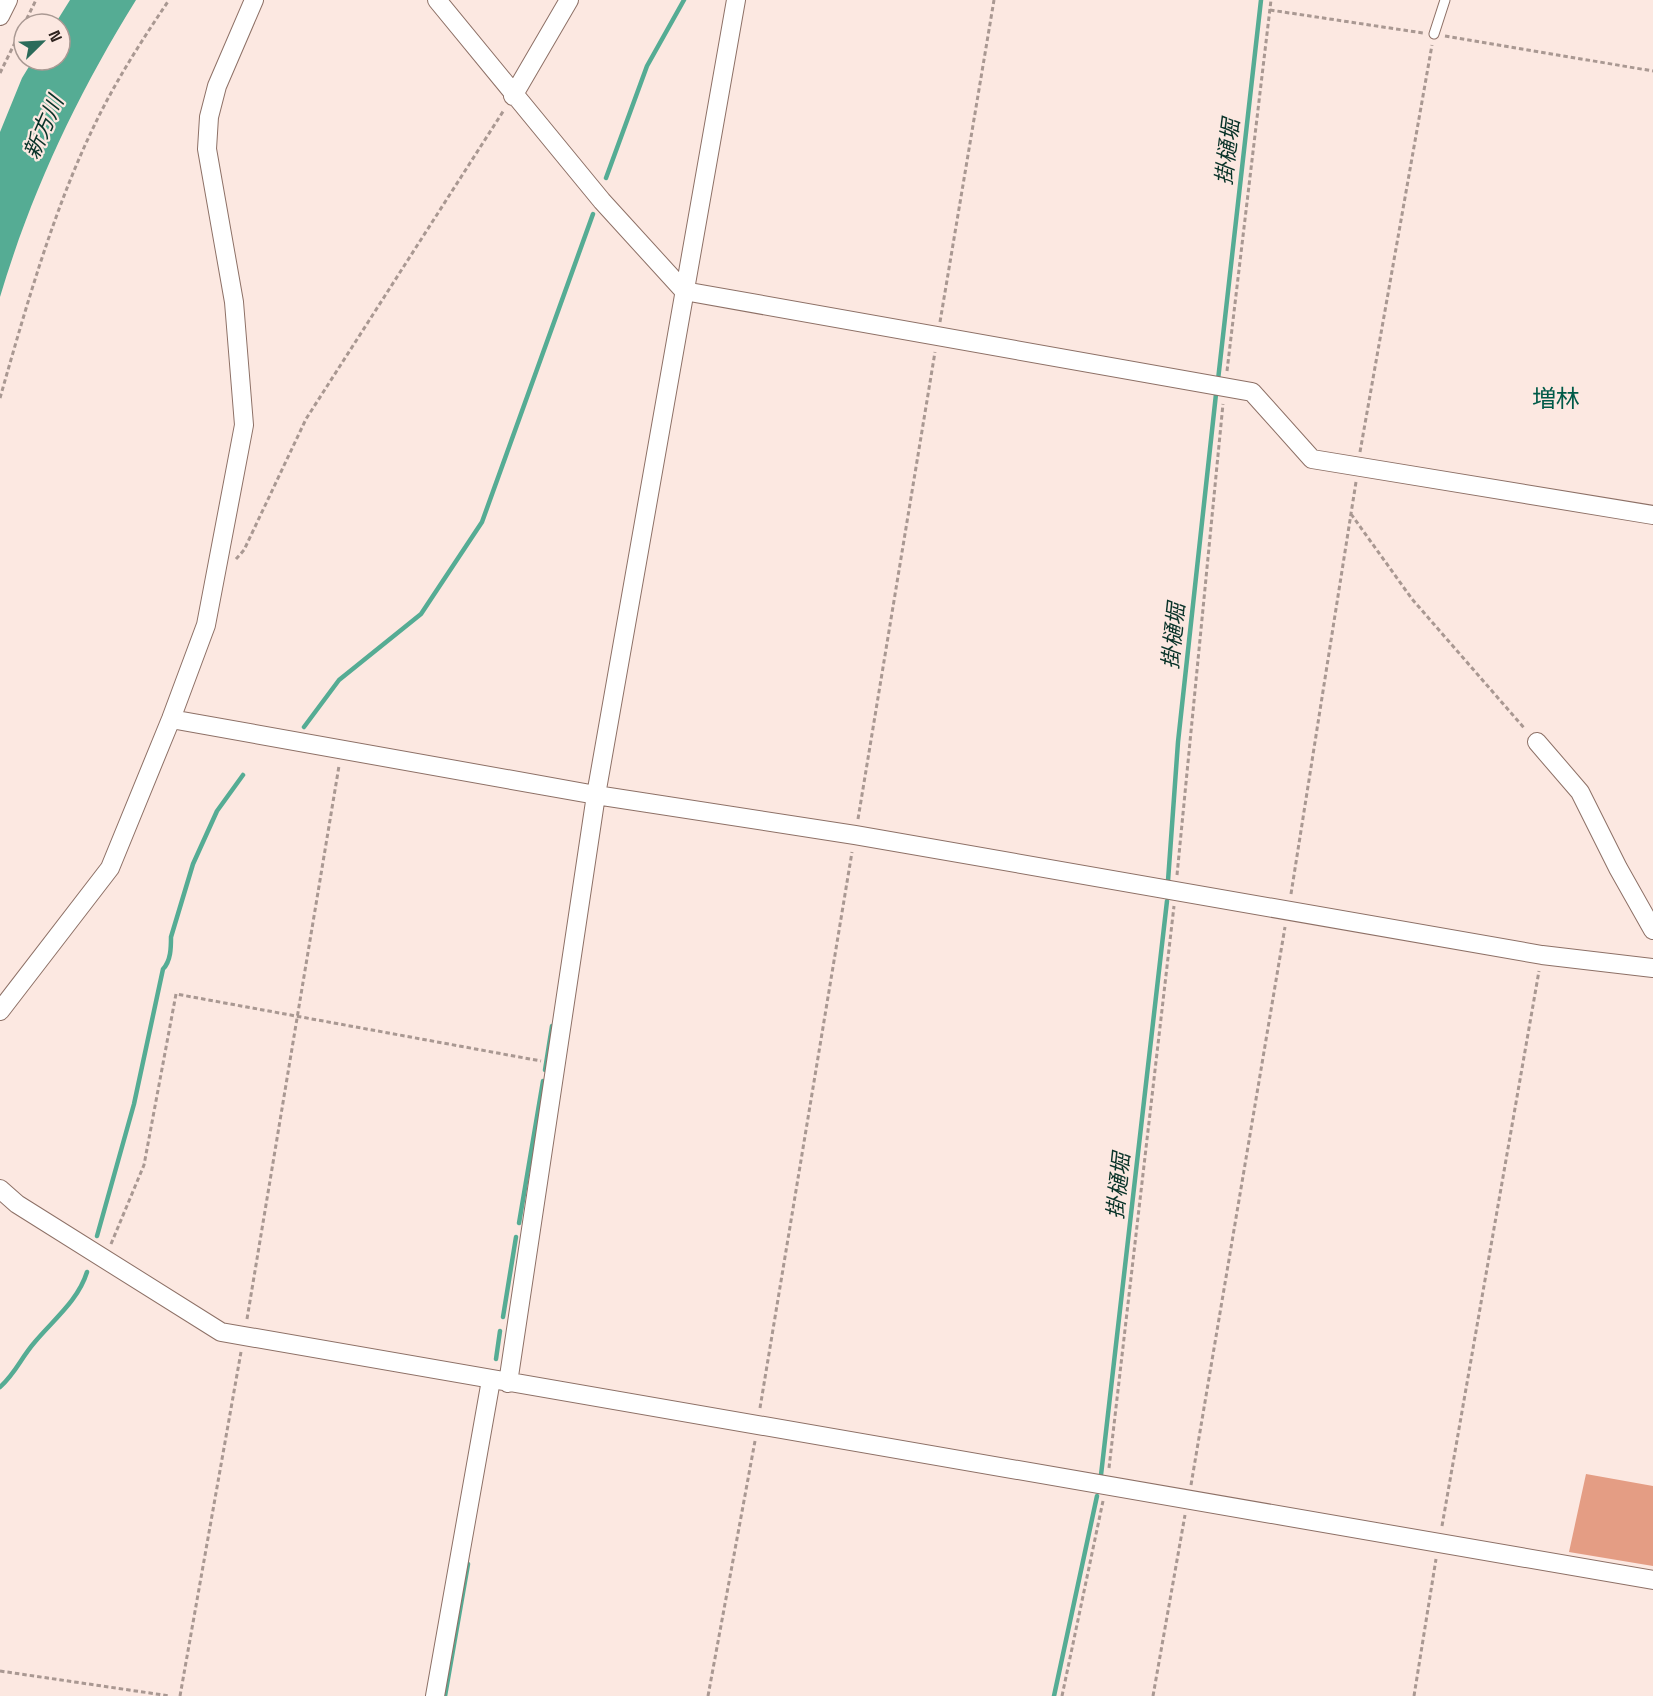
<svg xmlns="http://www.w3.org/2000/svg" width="1653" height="1696" viewBox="0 0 1653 1696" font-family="'Space Grotesk','Noto Sans JP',sans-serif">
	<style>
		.water { fill: #55ac94 }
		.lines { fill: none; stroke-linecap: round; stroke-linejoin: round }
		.stream { stroke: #55ac94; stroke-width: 4.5 }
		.building { fill: #e49d84 }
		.service-casing { stroke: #8d7066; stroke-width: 11 }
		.minor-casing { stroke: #8d7066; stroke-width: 20 }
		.path { stroke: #a99892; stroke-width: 3; stroke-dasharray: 4.5 3; stroke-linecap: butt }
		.service { stroke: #fff; stroke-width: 9 }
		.minor { stroke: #fff; stroke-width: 18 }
		.labels { text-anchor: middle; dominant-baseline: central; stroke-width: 4.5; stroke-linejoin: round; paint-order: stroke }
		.water-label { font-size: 22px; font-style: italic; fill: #083228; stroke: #fce8e1 }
		.quarter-label { font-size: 24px; fill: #005a48; stroke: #fce8e1 }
	</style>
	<rect width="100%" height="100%" fill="#fce8e1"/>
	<path class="water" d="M70,0H136C77,95 32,190 0,297V132L22,78L33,60H60V24H55Z"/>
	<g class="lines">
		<path class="stream" d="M606,178L647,66L684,0
			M1218,380L1261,0
			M304,727L339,680L421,614L482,522L593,214
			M1168,881L1178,742L1216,394
			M545,1070L552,1026
			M519,1223L543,1081
			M97,1236L134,1104L163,969C171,961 171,947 171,937L193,864L217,811L243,775
			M503,1317L516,1237
			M496,1359L500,1331
			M0,1387C15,1374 21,1358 34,1343C53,1320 78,1301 87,1272
			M1101,1475L1167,901
			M445,1696L468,1564
			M1054,1696L1097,1496"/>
	</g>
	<path class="building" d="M1586,1474L1653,1486V1566L1569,1552Z"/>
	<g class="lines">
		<defs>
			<path id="service" d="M1434,34L1445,0"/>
			<path id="minor" d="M437,0L602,201L684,291L1252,392L1312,459L1653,515
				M0,16L8,0
				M513,96L569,0
				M171,719L596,795L855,835L1542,955L1653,968
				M1537,742L1580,792L1618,868L1653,930
				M0,1011L110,868L171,719L206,625L244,425L234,302L207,149L209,117L217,86L254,0
				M0,1189L17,1204L221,1332L1653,1580
				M508,1383L596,795L736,0
				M435,1696L491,1380"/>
		</defs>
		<use href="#service" class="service-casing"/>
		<use href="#minor" class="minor-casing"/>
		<path class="path" d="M1270,10L1423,33
			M1445,36L1653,71
			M0,73L36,0
			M940,322L994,0
			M1227,371L1271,0
			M0,398C26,307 53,211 94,126C115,82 142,40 169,0
			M1360,452L1432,45
			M1351,514L1412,599L1525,729
			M236,559L244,550L306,419L504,110
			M858,819L935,352
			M1177,875L1223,404
			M1291,894L1356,482
			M111,1244L144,1165L176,994L541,1061
			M247,1319L339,766
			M760,1408L852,852
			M1109,1468L1174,906
			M1191,1485L1285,927
			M1442,1526L1539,971
			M0,1671L170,1696
			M180,1696L241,1352
			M708,1696L755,1441
			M1062,1696L1103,1501
			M1153,1696L1185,1515
			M1414,1696L1436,1559"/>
		<use href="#service" class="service"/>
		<use href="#minor" class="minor"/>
	</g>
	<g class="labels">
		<g class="water-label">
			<text transform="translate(43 127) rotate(-66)">新方川</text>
			<text transform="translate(1227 152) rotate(-83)">掛樋堀</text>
			<text transform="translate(1173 636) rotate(-84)">掛樋堀</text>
			<text transform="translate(1118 1186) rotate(-84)">掛樋堀</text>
		</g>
		<g class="quarter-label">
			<text x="1556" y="398">増林</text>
		</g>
	</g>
	<g transform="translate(42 42) rotate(66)"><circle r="28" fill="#fce8e1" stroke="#aa9993" stroke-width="1.5"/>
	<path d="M0-4.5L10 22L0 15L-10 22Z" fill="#2b6b5a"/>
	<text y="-9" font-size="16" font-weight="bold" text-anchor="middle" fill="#2e221e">N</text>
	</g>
</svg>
